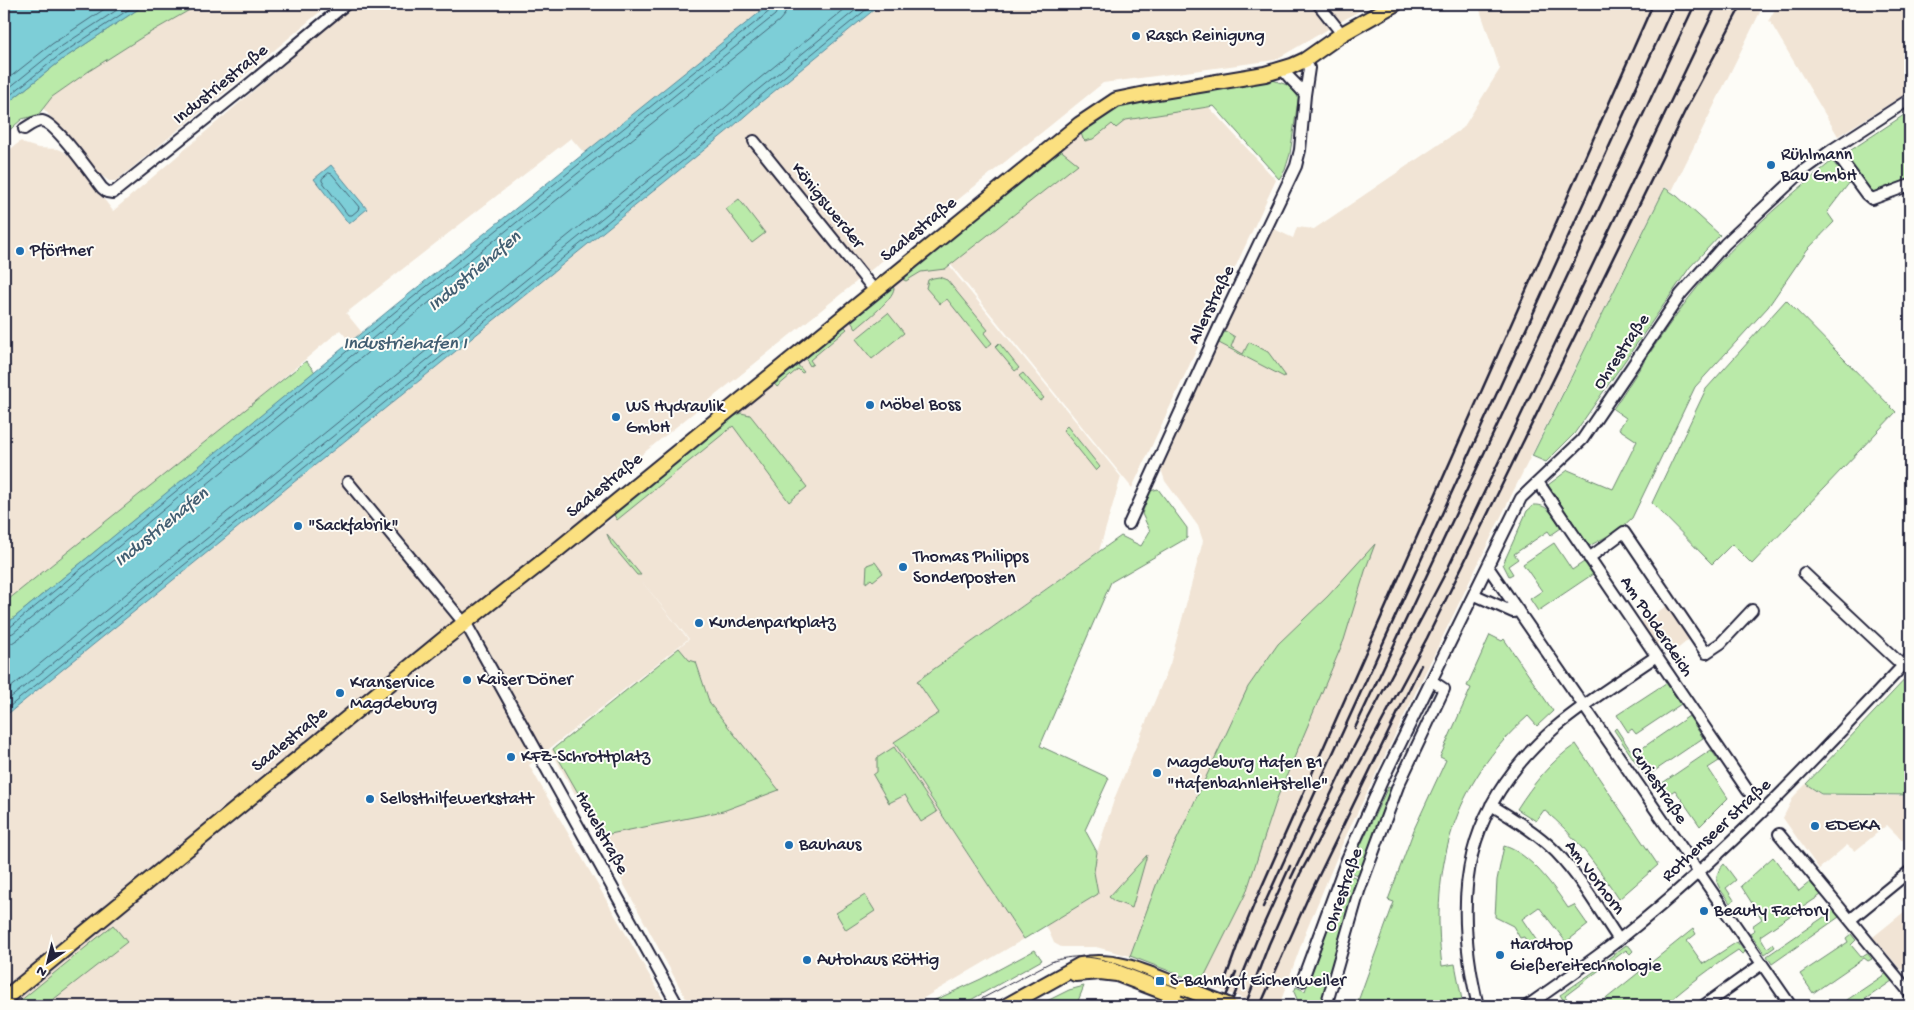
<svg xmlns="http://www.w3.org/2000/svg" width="1914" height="1010" viewBox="0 0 1914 1010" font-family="'Gochi Hand',sans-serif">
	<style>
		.built { fill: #f1e4d5 }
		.green { fill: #baeaa9; stroke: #6e8672 }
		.water { fill: #7dced7; stroke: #598999 }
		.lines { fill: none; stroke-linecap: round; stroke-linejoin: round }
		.shore { stroke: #466779; stroke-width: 1 }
		.minor-casing { stroke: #22223b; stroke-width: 14 }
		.major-casing { stroke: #22223b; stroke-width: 18 }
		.minor { stroke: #fdfcf7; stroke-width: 10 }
		.major { stroke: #fbe080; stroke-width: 14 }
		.tram { stroke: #22223b; stroke-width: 1 }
		.rail { stroke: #22223b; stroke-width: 2.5 }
		.major-bridge-casing { stroke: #22223b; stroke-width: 18; stroke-linecap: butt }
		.major-bridge { stroke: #fbe080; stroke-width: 14 }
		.poi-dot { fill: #1f6fb2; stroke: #fdfcf7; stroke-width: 2 }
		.labels { text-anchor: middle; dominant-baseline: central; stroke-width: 4; stroke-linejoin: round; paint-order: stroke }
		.poi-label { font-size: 18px; fill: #22223b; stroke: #fdfcf7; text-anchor: start }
		.street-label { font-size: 18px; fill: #22223b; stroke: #fdfcf7 }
		.water-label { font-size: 19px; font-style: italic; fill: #425e72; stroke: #fdfcf7 }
	</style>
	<rect width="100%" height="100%" fill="#fdfcf7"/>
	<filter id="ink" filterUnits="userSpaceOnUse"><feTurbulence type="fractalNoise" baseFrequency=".02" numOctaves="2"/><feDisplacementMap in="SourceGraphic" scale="10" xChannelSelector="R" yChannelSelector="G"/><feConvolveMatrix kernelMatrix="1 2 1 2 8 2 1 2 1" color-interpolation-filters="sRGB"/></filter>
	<g filter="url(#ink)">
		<path class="built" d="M200,4H329L232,86L116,181H109L99,174L43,108L52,97L89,71L144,36Z
			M355,4H770L585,154L571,138L346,313L369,341L357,350L340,330L255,402L4,603V154L21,141L25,144L38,148L58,149L63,151L73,159L113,211Z
			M881,4H1371L1275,60L1103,83L579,505L599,529L936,250L1121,477L1099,551L917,681L939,713L894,743L1024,939L910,1006H690L551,750L689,639L639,578L688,639L529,765L667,1006H4V717L730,129L761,102Z
			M1478,4H1764L1672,191L1665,187L1512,494L1344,840L1305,934L1279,1006H1263L1130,956L1096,947H1061L1054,943L1046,925L1098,894L1094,872L1097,852L1115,797L1170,664L1203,541L1198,526L1165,481L1160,466L1272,228L1293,238L1297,227L1314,229L1463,128L1500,69Z
			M1778,4H1910V91L1838,136L1769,20Z
			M1197,94L1276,180L1132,488L938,249L1082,131Z
			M1670,604L1692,637L1670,655L1663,645H1657L1641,622Z
			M1806,784L1821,795L1910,796V833L1902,840L1887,825L1855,851L1847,845L1819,869L1783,818L1794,796Z
			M1910,907V963L1901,970L1873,937Z"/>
		<path class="green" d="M146,4H200L144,36L89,71L52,97L38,115L22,119L4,135V106L63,59Z
			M1270,79L1290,86L1299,94L1290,154L1285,170L1279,179L1214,106L1126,120L1116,128L1112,124L1093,139L1085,141L1083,139L1080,130L1121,105Z
			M1910,111V181L1873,196L1842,156Z
			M1058,148L1078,164L945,269L921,272L906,281L902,279L901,278Z
			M1832,161L1850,182L1827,212L1834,222L1807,250L1768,307L1695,387L1632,518L1619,530L1589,546L1548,485L1568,470L1613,489L1637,441L1619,429L1626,418L1613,409C1641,367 1668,323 1700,284C1736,241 1788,197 1832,161Z
			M1665,188L1677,196L1720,235L1690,267L1574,434L1546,462L1532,456Z
			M739,199L765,233L752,243L726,209Z
			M939,277L947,280L988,330L984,333L992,343L986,348L947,299L940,304L926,288L928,280L933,278Z
			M892,286L894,288C893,300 866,320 856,329L850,320Z
			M1786,300L1896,412L1752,564L1732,544L1712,564L1652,503L1706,389Z
			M888,313L904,333L872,359L856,339Z
			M844,326L847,329L810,360L813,364L810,366L804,356L823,340L826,341Z
			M1227,332L1235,337L1231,347L1243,354L1249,342L1268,352L1285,375L1284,377L1217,342L1223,333Z
			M999,343L1019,368L1015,371L995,347Z
			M306,361L315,372L4,626V603Z
			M796,363L804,372L802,373L798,369L777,387L772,381Z
			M1023,373L1044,398L1040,401L1019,376Z
			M741,413L750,415L807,487L789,502L733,426L617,520L614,515L621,506L731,418Z
			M1067,426L1100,467L1096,471L1063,430Z
			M1158,489L1187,528V538L1111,582L1040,746L1109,778L1085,830L1097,852L1094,872L1098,894L1024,939L894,742L939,713L917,681L1121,536L1141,546L1150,531L1142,514L1150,491Z
			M1534,505C1549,504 1554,517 1561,528L1551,535L1548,531L1514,554L1518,559L1508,566L1513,574L1509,576L1503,564L1527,511Z
			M607,534L641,575H637L611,544Z
			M1554,543L1572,570L1584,562L1593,574L1538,611L1530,599L1542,591L1523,564Z
			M1375,544L1366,568L1344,640L1278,796L1246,893L1201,983L1130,956L1158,880L1248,687L1278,644L1328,596Z
			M875,562L883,573L873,581L871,579L866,583L867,565Z
			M1490,635L1502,641L1504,639L1553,711L1537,726L1528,716C1453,783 1430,868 1442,966L1455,964L1462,1000C1432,1008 1388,1010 1357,1004L1394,902L1388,900L1415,827L1446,760L1440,757L1471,688L1467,686Z
			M679,648L689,660L696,662L710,704L779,790L723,811L605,835L601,833L553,749Z
			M1910,674V795L1821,794L1806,784Z
			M1666,683L1681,704L1636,734L1632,729L1628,732L1617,715Z
			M1689,716L1703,738L1650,774L1657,785L1653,788L1614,730L1616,728L1629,748L1635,753Z
			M1576,744L1658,865L1619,899C1597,866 1575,835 1544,810L1536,821L1517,809C1533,784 1551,761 1576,744Z
			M894,747L937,812L921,822L905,795L889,803L873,775L877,772V758Z
			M1711,750L1719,761L1708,768L1728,798L1700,826L1675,790L1664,797L1658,786Z
			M1388,787L1393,789L1362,876L1348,872Z
			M1504,846C1530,853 1554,887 1568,908L1574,905L1588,925L1566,942L1539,907L1522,919L1537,941L1530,946L1524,937L1520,938L1513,926L1495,917L1497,880Z
			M1147,855L1132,908L1114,901L1109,897Z
			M1773,857L1799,891L1810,882L1821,895L1760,936L1767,948L1773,944L1775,947L1765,954L1750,933L1755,930L1752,926L1762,919L1741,886Z
			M1724,864L1736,880L1726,888L1734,900L1730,903C1720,888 1709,880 1724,864Z
			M1347,874L1360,879L1323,1006H1300L1294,992L1296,987L1305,991Z
			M865,895L875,911L846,930L836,913Z
			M1834,910L1839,917L1772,964L1767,956Z
			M113,925L127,942L45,1006H14Z
			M1693,929L1696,934L1687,941L1703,964L1737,942L1745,952L1742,954L1738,950C1712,967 1688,985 1664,1006H1597Z
			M1851,934L1856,940L1851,945L1861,957L1867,953L1872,959L1868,961L1864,958L1813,993L1800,974L1848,942L1846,938Z
			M1626,945L1630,947L1633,951L1630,954L1626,950L1565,996L1569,1001L1566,1004L1560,995L1605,964L1604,962Z
			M1035,950L1042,960L960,1006H922L981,979Z
			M1887,973L1892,981L1855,1006H1838Z
			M1084,986L1076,1006H1037L1069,990Z"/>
		<path class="water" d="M4,4H146L63,59L4,106Z
			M770,4H881L761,102L730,129L4,717V626L393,307Z
			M331,165L367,209L349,224L314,179Z"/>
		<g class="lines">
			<path class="shore" d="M4,82L52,44L112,4
				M4,92L56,50L126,4
				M4,100L60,55L137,4
				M329,173L332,174L359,207L358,210L352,215H348L322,181V179Z
				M4,630L9,628L396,311L771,10L773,4
				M4,636L13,633L400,316L775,15L778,9L779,4
				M4,644L12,643L18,639L405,322L779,21L785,14L787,4
				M4,693L718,114L749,87L851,4
				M4,703L723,120L754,93L863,4
				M4,711L727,125L758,98L873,4"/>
			<defs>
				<path id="minor" d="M1318,4L1342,34
					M1283,69C1288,79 1299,85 1305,95
					M24,129C30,125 35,121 42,121C56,123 92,175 102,188L107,192L113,193L247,86L346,4
					M754,141L875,291
					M1833,149L1866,194L1872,199L1910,185
					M348,482L469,629L678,1006
					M1538,482L1748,791
					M1129,524L1220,325L1296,166L1300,150L1305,95L1309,68L1305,60
					M1589,558L1624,532L1706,653L1721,643L1752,610
					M1488,567L1791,1006
					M1804,573L1903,666
					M1475,595L1513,612L1518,610
					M1491,805C1514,819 1537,833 1556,852C1581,878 1599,910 1619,940
					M1779,834L1910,993
					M1850,920L1910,871
					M1302,981L1347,859L1383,779L1521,498L1582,440L1681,294L1725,244L1804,170L1833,149L1910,99
					M1326,1006L1359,891L1398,786L1444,689L1432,681
					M1478,1006C1451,893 1464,806 1556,727C1587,701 1622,680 1655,657
					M1527,1006C1560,983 1593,960 1625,935C1729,852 1819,755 1910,658
					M1703,1006L1762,964"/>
				<path id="major" d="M1075,974L1100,972L1117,974L1201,1006
					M4,999L444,639L556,551L1080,124L1116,100L1145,94L1265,74L1292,66L1305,60L1342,34L1395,4
					M1006,1006L1080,965C1117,957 1150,975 1184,988"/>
			</defs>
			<use href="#minor" class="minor-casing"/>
			<use href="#major" class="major-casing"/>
			<use href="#minor" class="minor"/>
			<use href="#major" class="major"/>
			<path class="tram" d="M968,1006L1051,962C1072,954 1092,956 1114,963L1224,1006"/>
			<path class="rail" d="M1355,728L1695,4
				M1291,878L1351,752L1447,570L1717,4
				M1263,907L1674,4
				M1225,980L1239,941L1255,902L1653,4
				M1222,1006L1236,972
				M1230,1006L1257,939L1290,866
				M1245,1006L1269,944L1300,874L1427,638L1685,111L1742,4
				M1260,1006L1307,900L1421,665"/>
			<defs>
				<path id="major-bridge" d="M1184,988L1230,1006"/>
			</defs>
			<use href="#major-bridge" class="major-bridge-casing"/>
			<use href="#major-bridge" class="major-bridge"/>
		</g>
	</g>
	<g class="poi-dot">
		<circle cx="1136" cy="36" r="5"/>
		<circle cx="1771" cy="165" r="5"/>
		<circle cx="20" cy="251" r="5"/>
		<circle cx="870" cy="405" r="5"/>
		<circle cx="616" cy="417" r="5"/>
		<circle cx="298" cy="526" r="5"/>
		<circle cx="903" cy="567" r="5"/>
		<circle cx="699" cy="623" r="5"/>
		<circle cx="467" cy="680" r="5"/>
		<circle cx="340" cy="693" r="5"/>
		<circle cx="511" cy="757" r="5"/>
		<circle cx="1157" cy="773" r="5"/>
		<circle cx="370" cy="799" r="5"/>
		<circle cx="1815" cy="826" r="5"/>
		<circle cx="789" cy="845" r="5"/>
		<circle cx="1704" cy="911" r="5"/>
		<circle cx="1500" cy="955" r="5"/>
		<circle cx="807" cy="960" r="5"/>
		<rect x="1155" y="976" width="10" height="10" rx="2.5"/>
	</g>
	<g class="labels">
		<g class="poi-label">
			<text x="1146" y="36">Rasch Reinigung</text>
			<text x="1781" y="155">Rühlmann<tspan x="1781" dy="21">Bau GmbH</tspan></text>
			<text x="30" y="251">Pförtner</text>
			<text x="880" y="405">Möbel Boss</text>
			<text x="626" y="407">WS Hydraulik<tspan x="626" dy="21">GmbH</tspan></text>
			<text x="308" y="526">"Sackfabrik"</text>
			<text x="913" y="557">Thomas Philipps<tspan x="913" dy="21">Sonderposten</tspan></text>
			<text x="709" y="623">Kundenparkplatz</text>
			<text x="477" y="680">Kaiser Döner</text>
			<text x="350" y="683">Kranservice<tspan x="350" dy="21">Magdeburg</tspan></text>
			<text x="521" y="757">KFZ-Schrottplatz</text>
			<text x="1167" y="763">Magdeburg Hafen B1<tspan x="1167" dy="21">"Hafenbahnleitstelle"</tspan></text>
			<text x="380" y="799">Selbsthilfewerkstatt</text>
			<text x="1825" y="826">EDEKA</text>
			<text x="799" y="845">Bauhaus</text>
			<text x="1714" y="911">Beauty Factory</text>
			<text x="1510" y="945">Hardtop<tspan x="1510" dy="21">Gießereitechnologie</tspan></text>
			<text x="817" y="960">Autohaus Röttig</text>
			<text x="1170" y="981">S-Bahnhof Eichenweiler</text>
		</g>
		<g class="street-label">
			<text transform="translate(221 85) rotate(-39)">Industriestraße</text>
			<text transform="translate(827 206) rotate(51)">Königswerder</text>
			<text transform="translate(919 230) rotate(-39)">Saalestraße</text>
			<text transform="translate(1212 305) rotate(-64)">Allerstraße</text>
			<text transform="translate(1622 352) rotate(-56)">Ohrestraße</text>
			<text transform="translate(605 486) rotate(-39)">Saalestraße</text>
			<text transform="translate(1656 627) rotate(56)">Am Polderdeich</text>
			<text transform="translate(290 740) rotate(-39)">Saalestraße</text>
			<text transform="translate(1658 786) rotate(56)">Curiestraße</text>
			<text transform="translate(1717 831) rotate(-43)">Rothenseer Straße</text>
			<text transform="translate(601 833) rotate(61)">Havelstraße</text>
			<text transform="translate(1594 878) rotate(53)">Am Vorhorn</text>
			<text transform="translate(1344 890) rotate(-71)">Ohrestraße</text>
		</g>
		<g class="water-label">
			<text transform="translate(475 272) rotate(-40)">Industriehafen</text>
			<text x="405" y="344">Industriehafen I</text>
			<text transform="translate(162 528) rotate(-39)">Industriehafen</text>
		</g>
	</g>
	<rect width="1914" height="1010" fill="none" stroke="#fdfcf7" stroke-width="20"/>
	<rect x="10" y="10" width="1894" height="990" fill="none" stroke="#22223b" stroke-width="2" filter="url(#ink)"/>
	<g transform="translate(48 962) rotate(215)" stroke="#fdfcf7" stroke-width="4" paint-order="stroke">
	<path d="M0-4L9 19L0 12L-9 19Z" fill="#22223b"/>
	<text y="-8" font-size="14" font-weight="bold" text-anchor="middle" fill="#22223b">N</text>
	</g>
</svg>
